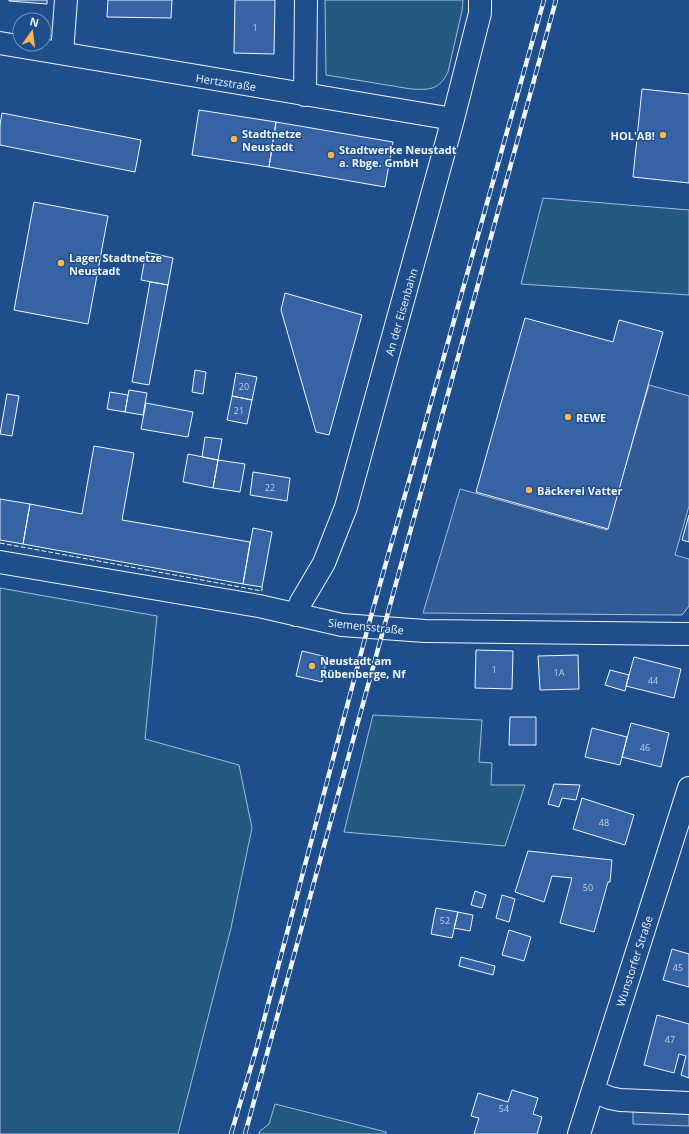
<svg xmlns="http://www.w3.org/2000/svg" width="689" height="1134" viewBox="0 0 689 1134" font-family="'Open Sans',sans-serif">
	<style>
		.green { fill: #245a82; stroke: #a8bbd7 }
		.parking { fill: #305b95; stroke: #a8bbd7 }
		.building { fill: #3563a3; stroke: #f2f6ff }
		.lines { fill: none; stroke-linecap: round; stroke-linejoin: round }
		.minor-casing { stroke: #f2f6ff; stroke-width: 24 }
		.major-casing { stroke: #f2f6ff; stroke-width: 24 }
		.minor { stroke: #1f4e8c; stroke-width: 22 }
		.major { stroke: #1f4e8c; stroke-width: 22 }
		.rail-casing { stroke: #f2f6ff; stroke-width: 4.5 }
		.rail { stroke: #1f4e8c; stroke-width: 3; stroke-dasharray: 9; stroke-linecap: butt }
		.fence { stroke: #f2f6ff; stroke-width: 1; stroke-dasharray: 5 2; stroke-linecap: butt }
		.poi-dot { fill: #ffb74d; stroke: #1f4e8c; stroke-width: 1.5 }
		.labels { text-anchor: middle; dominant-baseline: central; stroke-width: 3; stroke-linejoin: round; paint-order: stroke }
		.number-label { font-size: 9px; fill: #c3d1e8 }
		.street-label { font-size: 11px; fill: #f2f6ff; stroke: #1f4e8c }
		.poi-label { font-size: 11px; font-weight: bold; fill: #f2f6ff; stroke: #1f4e8c; text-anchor: start }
	</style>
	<rect width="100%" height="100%" fill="#1f4e8c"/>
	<path class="green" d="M325,0H463L462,11L448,72C439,90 430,90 411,89L326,75Z
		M543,198L689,210V295L521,284Z
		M0,588L157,616L145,739L239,765L252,828L231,928L178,1134H0Z
		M373,715L482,720L479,762L492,763L491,785H525L505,846L344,832Z
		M275,1104L386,1132V1134H259L260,1131L269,1124Z"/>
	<path class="parking" d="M649,385L689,396V506L675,555L689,559V606L682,615L423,613L460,489L607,530Z
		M633,1106L689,1109V1126L633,1124Z"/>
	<path class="building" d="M9,0H47V4L9,1Z
		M108,0H172L171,18L107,17Z
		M235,0H275L274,54L234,53Z
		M642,89L689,94V183L633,177Z
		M199,110L276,122L269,167L192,155Z
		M2,113L141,140L135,172L0,145V125Z
		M276,122L393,142L385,187L269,167Z
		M34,202L108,216L88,324L14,310Z
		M146,252L173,258L168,285L141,280Z
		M150,282L168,285L149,385L132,382Z
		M285,293L362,315L329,435L316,432L281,310Z
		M525,318L613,342L619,320L663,332L608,529L476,492Z
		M195,370L206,372L203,394L192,392Z
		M236,373L257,377L252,400L232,396Z
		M129,390L147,393L143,415L125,412Z
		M110,392L128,395L125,412L107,409Z
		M7,394L19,396L12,436L0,434Z
		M232,396L252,400L247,424L227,420Z
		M146,403L193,412L188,437L141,429Z
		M205,437L222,439L218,460L202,457Z
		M94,446L134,453L122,520L250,542L243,584L23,544L30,504L82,514Z
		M188,454L218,460L213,488L183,482Z
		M218,460L245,464L240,492L213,488Z
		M253,472L290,478L287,501L250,495Z
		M0,499L30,504L23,544L0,540Z
		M689,515V542L682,540Z
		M253,528L272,532L262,587L243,584Z
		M476,650L513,651L512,689L475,688Z
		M302,651L327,657L322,682L296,676Z
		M578,655L579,689L540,690L538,656Z
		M634,657L681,669L674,698L626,686Z
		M610,670L629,675L625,691L605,685Z
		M510,717H536V745H509Z
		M631,723L669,733L661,767L622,757Z
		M592,728L627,737L620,765L585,757Z
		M554,784L580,785L576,800L562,798L559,807L548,804Z
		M582,798L634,815L625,845L573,829Z
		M528,851L612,860L610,882H608L594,932L560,923L572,878L552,876L544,902L515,892Z
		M475,891L486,895L482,908L471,905Z
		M502,895L515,899L509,922L496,918Z
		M436,908L458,912L452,938L431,934Z
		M458,912L473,915L470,931L454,928Z
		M509,930L531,937L524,961L502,955Z
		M672,949L689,954V987L663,980Z
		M461,957L495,966L493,975L459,966Z
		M657,1015L689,1024V1078L681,1075L686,1056L679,1054L674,1073L644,1065Z
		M512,1090L538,1098L533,1114L542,1117L537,1134H474L479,1118L471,1116L478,1093L508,1102Z"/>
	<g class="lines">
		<defs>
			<path id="minor" d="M0,43L453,119
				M62,53L66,0
				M305,95L306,0
				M0,562L259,606L342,625L425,631L689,634
				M296,615L301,602L324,563L346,507L453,119L480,13V0
				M593,1091L610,1098L620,1100L689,1103"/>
			<path id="major" d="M579,1134L689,788"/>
		</defs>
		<use href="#minor" class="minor-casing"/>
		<use href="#major" class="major-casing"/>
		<use href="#minor" class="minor"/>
		<use href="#major" class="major"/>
		<defs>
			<path id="rail" d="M231,1134L256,1050L368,627L544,0
				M245,1134L556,0"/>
		</defs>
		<use href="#rail" class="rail-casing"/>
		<use href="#rail" class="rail"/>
		<path class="fence" d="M0,543L262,591V587"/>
	</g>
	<g class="poi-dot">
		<circle cx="663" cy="135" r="4"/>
		<circle cx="234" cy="139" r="4"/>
		<circle cx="331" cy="155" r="4"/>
		<circle cx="61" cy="263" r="4"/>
		<circle cx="568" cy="417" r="4"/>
		<circle cx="529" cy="490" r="4"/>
		<circle cx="312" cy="666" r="4"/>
	</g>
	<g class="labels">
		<g class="number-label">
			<text x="255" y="27">1</text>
			<text x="244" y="386">20</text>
			<text x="239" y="410">21</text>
			<text x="270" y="487">22</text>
			<text x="494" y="669">1</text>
			<text x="559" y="672">1A</text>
			<text x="653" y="680">44</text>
			<text x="645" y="747">46</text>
			<text x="604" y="822">48</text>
			<text x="588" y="887">50</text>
			<text x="445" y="920">52</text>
			<text x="678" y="967">45</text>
			<text x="670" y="1039">47</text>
			<text x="504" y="1108">54</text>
		</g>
		<g class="street-label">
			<text transform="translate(226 82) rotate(9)">Hertzstraße</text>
			<text transform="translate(401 312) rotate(-74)">An der Eisenbahn</text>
			<text transform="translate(366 626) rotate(6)">Siemensstraße</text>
			<text transform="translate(634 961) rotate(-72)">Wunstorfer Straße</text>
		</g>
		<g class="poi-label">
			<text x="242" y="133">Stadtnetze<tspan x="242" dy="13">Neustadt</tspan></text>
			<text x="655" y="135" text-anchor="end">HOL'AB!</text>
			<text x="339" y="149">Stadtwerke Neustadt<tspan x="339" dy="13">a. Rbge. GmbH</tspan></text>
			<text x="69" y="257">Lager Stadtnetze<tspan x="69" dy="13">Neustadt</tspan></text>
			<text x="576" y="417">REWE</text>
			<text x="537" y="490">Bäckerei Vatter</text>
			<text x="320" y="660">Neustadt am<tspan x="320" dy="13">Rübenberge, Nf</tspan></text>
		</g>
	</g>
	<g transform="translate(32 32) rotate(14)"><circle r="19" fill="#1f4e8c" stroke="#7391ba"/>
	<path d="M0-3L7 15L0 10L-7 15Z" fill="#ffb74d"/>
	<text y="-6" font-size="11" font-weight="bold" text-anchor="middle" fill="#f2f6ff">N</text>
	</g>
</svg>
